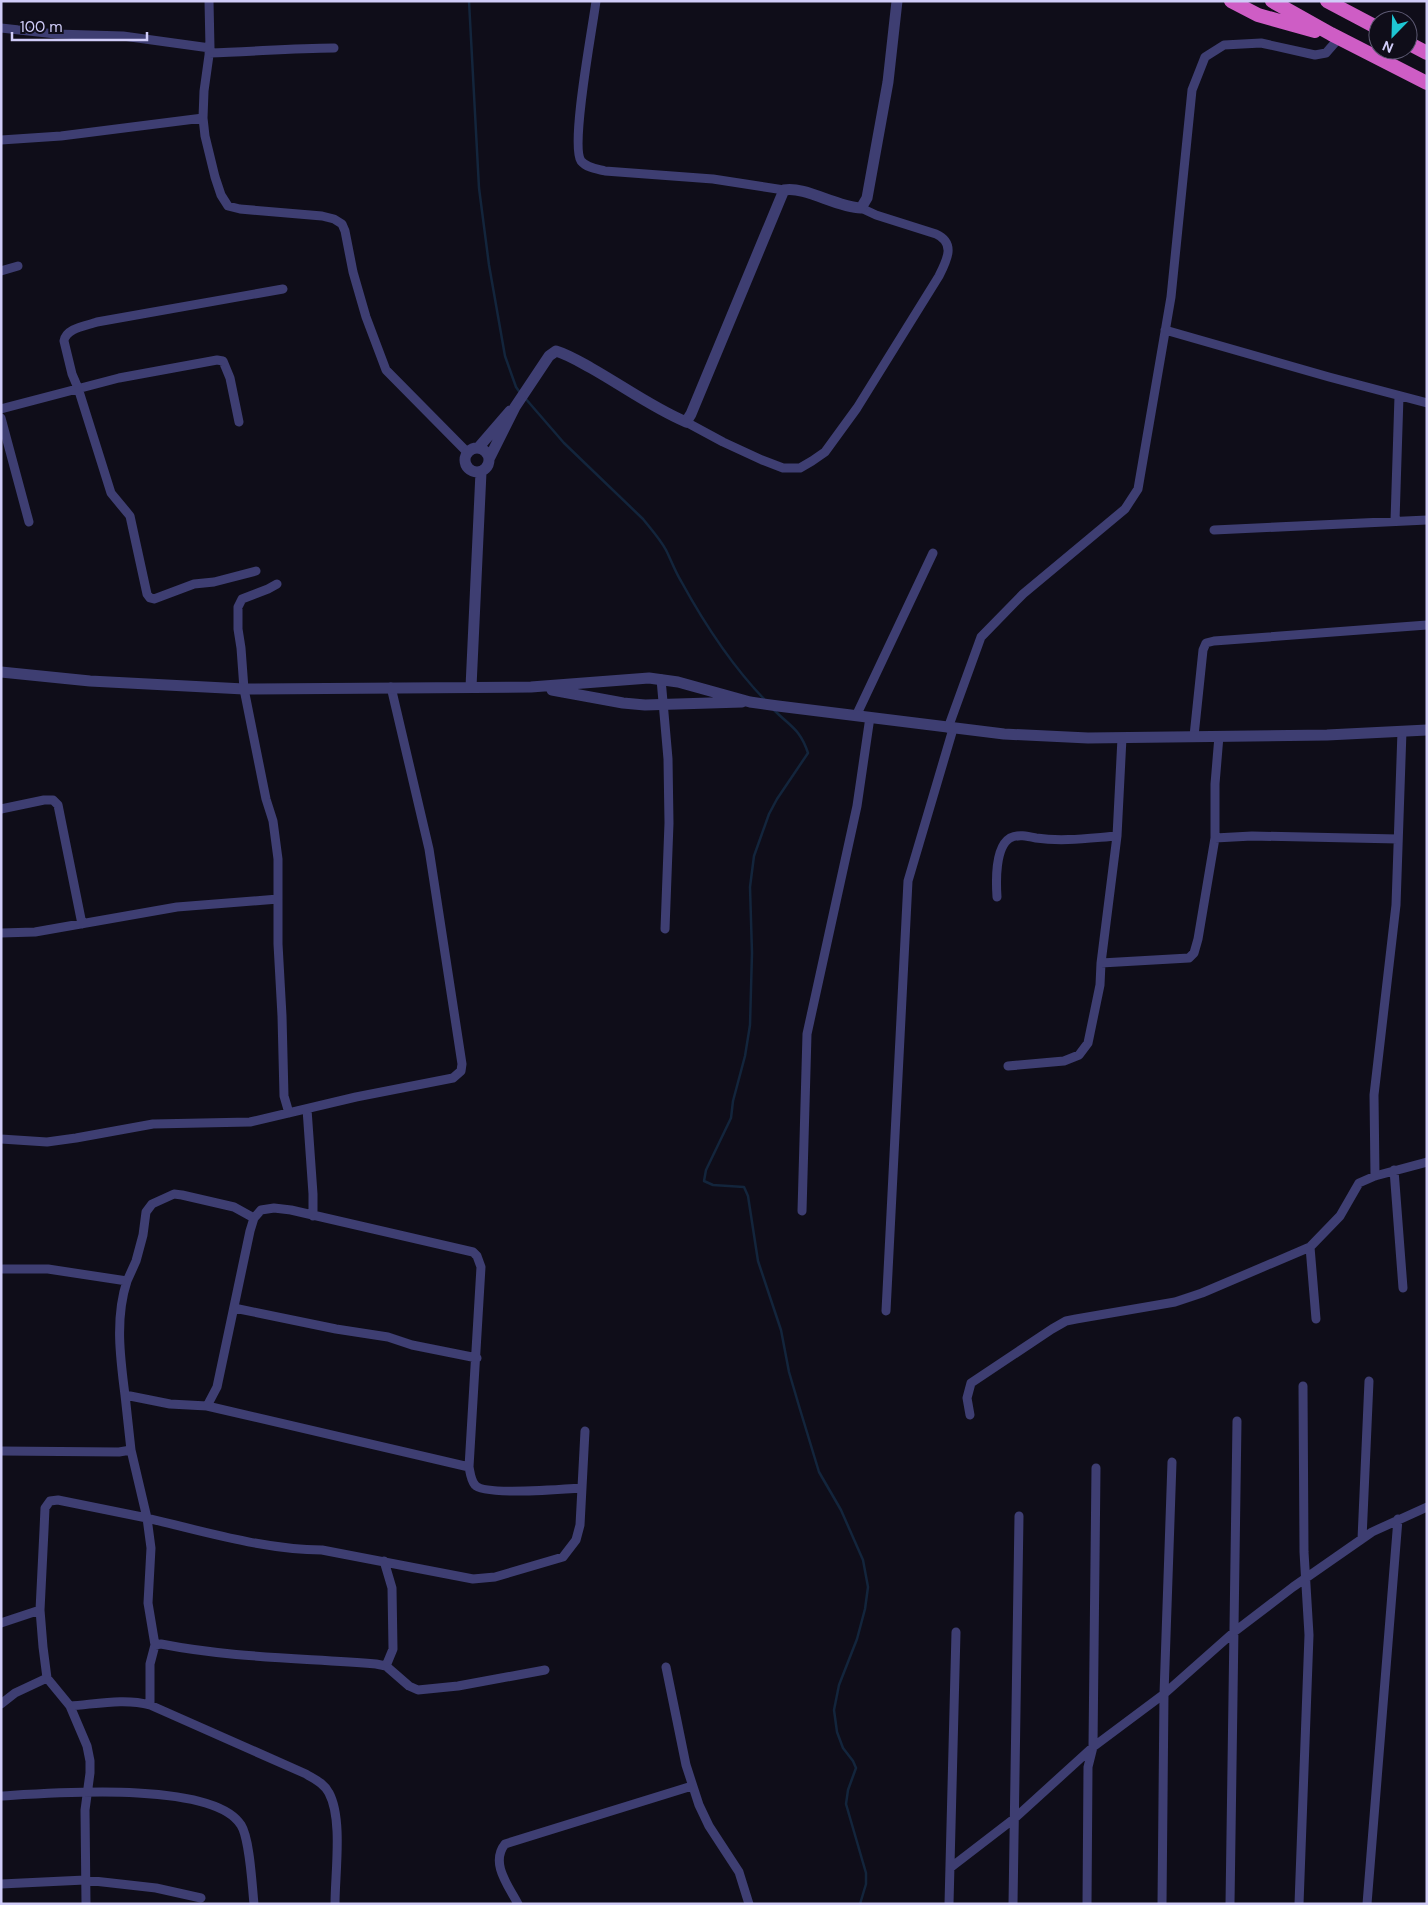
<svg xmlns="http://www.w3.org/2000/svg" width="1428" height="1905" viewBox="0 0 1428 1905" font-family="'DM Sans',sans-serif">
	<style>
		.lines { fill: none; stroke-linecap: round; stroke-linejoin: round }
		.stream { stroke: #13253c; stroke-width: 2.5 }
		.minor { stroke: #3e3e72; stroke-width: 9 }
		.tertiary { stroke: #3e3e72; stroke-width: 11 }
		.trunk { stroke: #ce5dc5; stroke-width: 14 }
	</style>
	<rect width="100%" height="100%" fill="#0f0d19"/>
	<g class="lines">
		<path class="stream" d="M469,1L479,188L489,265L505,356L516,387L521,394
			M525,398L564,443L643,519C651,529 660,539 666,550C671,560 675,571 681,581C704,623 732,666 765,700
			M774,710C791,727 800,729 808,753L777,799L769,814L754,856L750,887L752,953L750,1025L745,1056L733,1101L731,1118L706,1170L704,1181L713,1185L744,1187L748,1196L758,1261L781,1330L789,1372L799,1406L819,1472L841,1510L863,1560L868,1587L865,1609L857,1639L839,1685L834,1710L837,1732L843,1748L853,1761L856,1768L848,1790L846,1804L866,1873V1884L860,1904"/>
		<path class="minor" d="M209,1L210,48L204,91L203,118L205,136L215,177L221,195L228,206L240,209L322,216L334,219L342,224L345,231L353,272L366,317L386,370L467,452
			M596,1C593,26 570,145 581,161C587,168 597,169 605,171L713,179L784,190
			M1,28L56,34L123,36L210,48
			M209,53C251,52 292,48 334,48
			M1,140L61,136L203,118
			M1,271L18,266
			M1165,330L1329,377L1427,403
			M1,409L119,378L217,360L223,361L230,378L239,422
			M1,418L29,522
			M686,422L723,442L762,460L783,468H800L812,461L825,452L857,408L939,276C947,260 956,243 936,234L876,215L861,208
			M1395,521L1399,396
			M1214,530L1427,520
			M256,571L214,582L194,584L154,599L150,598L147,594L130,516L111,493L78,388L72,374L64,341C66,328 86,326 97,322L283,289
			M277,584L268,589L242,599L238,607V629L241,648L244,689L266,799L273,821L278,859V944L282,1016L284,1096L289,1113
			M661,679L668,759L669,823L665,929
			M856,716L933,553
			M948,728L981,637L1023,594L1125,509L1138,489L1171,297L1192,90L1205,57L1224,45L1261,43L1315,55L1326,53L1339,38
			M1194,736L1203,650L1206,643L1214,641L1427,625
			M1219,736L1215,784V838L1252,836L1398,839
			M1,809L44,800H53L58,805L82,924
			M997,897C996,882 995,847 1010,838C1018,834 1027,836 1036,838C1063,842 1090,838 1117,836
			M1,933L35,932L177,907L278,899
			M1101,963L1189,958L1194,953L1198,939L1215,838
			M1008,1066L1064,1061L1079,1055L1088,1043L1100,985L1101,963L1117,836L1122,738
			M307,1109L313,1194V1216
			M1,1139L47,1142L76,1138L153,1124L250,1122L356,1097L453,1078L461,1071L462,1064L429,849L391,687
			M1394,1170L1403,1288
			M1375,1176L1374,1095L1396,905L1402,731
			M802,1211L807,1034L857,806L870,717
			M1310,1247L1316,1319
			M1,1269H48L127,1281L136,1261L143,1235L146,1212L152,1204L174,1194L182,1195L234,1207L254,1218
			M127,1281C115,1317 120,1357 125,1395L170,1404L207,1406L469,1467
			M234,1308L336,1329L388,1337L412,1345L477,1358
			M886,1311L908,881L953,729
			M125,1395L131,1450L147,1518C201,1531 266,1550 322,1550L473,1579L495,1577L563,1557L576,1540L580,1525L585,1431
			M207,1406L217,1387L250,1231L254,1218L261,1210L274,1208L291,1210L473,1252L477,1256L481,1267L469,1467C470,1472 471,1481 475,1485C484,1496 565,1489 582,1488
			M970,1415L967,1398L971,1383L1052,1329L1066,1321L1076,1319L1175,1302L1202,1293L1310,1247L1340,1216L1359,1183L1375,1176L1427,1162
			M1,1451L119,1452L131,1450
			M1362,1539L1369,1381
			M384,1561L392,1588L393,1649L386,1666
			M1,1623L40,1610
			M666,1667L686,1765L699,1805L709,1826L739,1872L749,1904
			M1,1704L15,1693L47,1678
			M150,1705V1664L155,1645
			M70,1706C97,1704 125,1698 150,1705L306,1774C314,1779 324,1783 329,1793C343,1819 335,1873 335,1904
			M1,1796C51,1793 213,1780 241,1825C250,1839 252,1886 254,1904
			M950,1868L1015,1818L1093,1747L1164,1694L1234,1632L1293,1587L1372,1532L1427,1507
			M1,1884L85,1880L156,1888L201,1898
			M86,1904L85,1810L90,1773V1761L87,1746L70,1706L47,1678L43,1647L40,1610L44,1530L45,1508L50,1501L58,1500L147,1518L151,1548L148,1603L155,1645L161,1644C232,1658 304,1658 376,1664L386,1666L409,1686L418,1690L458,1686L545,1670
			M518,1904C508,1885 490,1863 505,1844L692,1786
			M949,1904L956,1632
			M1013,1904L1019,1516
			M1087,1904L1088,1767L1093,1747L1096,1468
			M1162,1904L1164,1694L1172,1462
			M1230,1904L1237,1421
			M1299,1904L1309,1635L1304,1552L1303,1386
			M1367,1904L1398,1519"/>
		<path class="tertiary" d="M465 460a12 12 0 1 1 24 0a12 12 0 1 1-24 0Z
			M478,448L510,411
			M490,457L515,407L549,356L556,351C569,355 580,362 591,368C623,386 653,408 686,422L691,414L784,190C805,186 836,207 861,208L867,198L888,82L897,1
			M1,672L90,681L244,689L531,687L649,678L678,682L750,702L778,706L1004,734L1088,738L1327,735L1427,730
			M471,687L481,472
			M552,690L623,703L645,705L742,702"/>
		<path class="trunk" d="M1231,1L1258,15L1315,31
			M1272,1L1331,34L1427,83
			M1327,1L1378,28
			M1408,43L1427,53"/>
	</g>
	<rect width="1428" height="1905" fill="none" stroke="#d0ccf8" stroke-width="5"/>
	<g transform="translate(1393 35) rotate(203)"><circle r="24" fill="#0f0d19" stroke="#5c5972"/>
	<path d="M0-4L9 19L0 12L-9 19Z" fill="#1ec6d3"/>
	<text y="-8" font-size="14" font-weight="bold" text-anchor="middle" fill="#d0ccf8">N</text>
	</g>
	<path d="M12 32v8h135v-8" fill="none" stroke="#d0ccf8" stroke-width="2.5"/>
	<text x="20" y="32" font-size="15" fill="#d0ccf8" stroke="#0f0d19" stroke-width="4" paint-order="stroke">100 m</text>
</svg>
